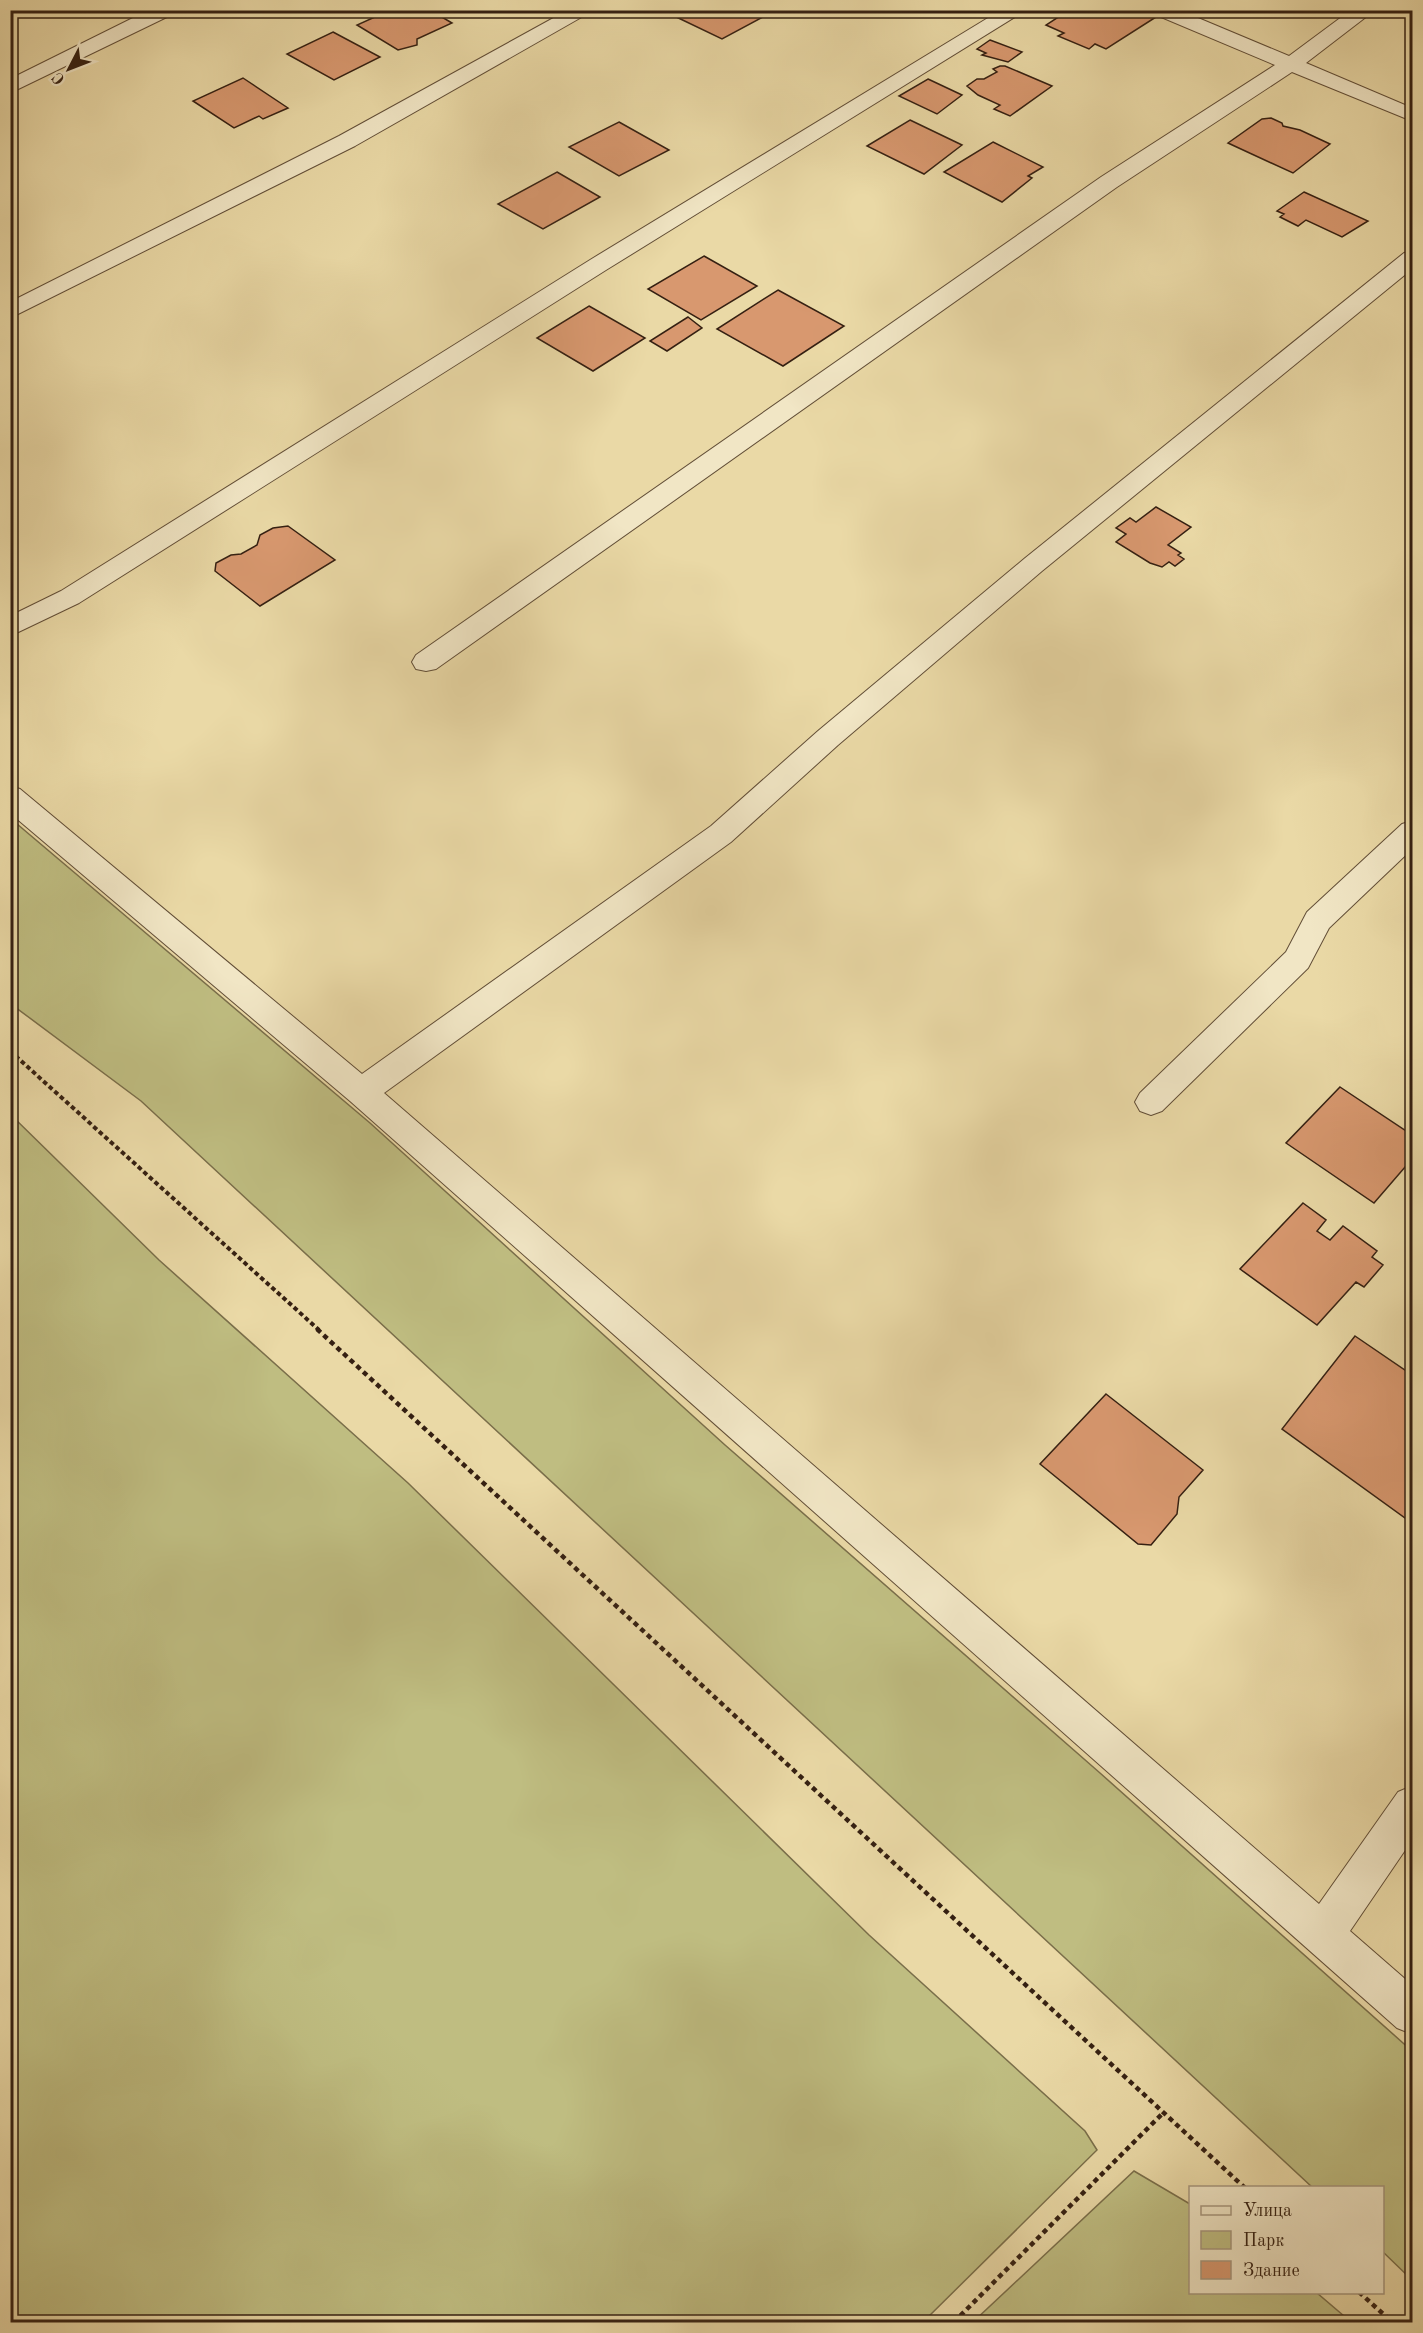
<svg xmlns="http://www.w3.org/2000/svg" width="1423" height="2333" viewBox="0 0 1423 2333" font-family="'Old Standard TT',serif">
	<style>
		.green { fill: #bfbd81; stroke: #7a6e4a; stroke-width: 1.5 }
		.building { fill: #d8986f; stroke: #352012; stroke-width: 1.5 }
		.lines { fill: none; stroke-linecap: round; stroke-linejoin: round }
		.minor-casing { stroke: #624e37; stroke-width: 2 }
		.path-far1 { stroke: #352012; stroke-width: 4; stroke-dasharray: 4.5 3; stroke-linecap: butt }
		.path { stroke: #352012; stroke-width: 4.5; stroke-dasharray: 5 4; stroke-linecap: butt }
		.minor { fill: #f1e6c5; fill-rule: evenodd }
	</style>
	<rect width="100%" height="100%" fill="#ead9a6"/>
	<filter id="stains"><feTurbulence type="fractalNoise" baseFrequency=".00333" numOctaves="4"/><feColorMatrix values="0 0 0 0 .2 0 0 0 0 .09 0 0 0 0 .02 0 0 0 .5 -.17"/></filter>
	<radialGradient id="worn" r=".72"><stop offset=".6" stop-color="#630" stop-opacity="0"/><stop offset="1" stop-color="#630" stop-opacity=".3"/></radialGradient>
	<path class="green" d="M10,818L370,1123L725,1445L1100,1773L1412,2051V2280L1383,2252L1382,2188L1312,2187L141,1101L11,1004Z
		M10,1114L159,1260L408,1483L869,1935L1085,2131L1097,2150L923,2322H11Z
		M1134,2171L1190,2204V2292L1317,2293L1351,2322H973Z"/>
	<path class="building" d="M380,10H430L452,23L417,39V45L398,50L357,25L375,17L371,15Z
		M672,10H749L763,17L722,39L668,13Z
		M1069,10H1141L1156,17L1106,49L1095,44L1089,49L1058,36L1064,33L1046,25Z
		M333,32L380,57L334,80L287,54Z
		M990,40L1022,52L1008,62L982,55L986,53L977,49Z
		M1000,66H1005L1052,86L1010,116L994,109L1000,105L978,95L967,86L977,79H984L997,72L993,69Z
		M243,78L288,108L263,119L259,116L234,128L193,101Z
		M928,79L962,95L937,114L899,96Z
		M1271,118L1282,123L1283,126L1300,130L1330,144L1293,173L1228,143L1262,119Z
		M910,120L962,145L924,174L867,146Z
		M619,122L669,150L619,176L569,147Z
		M993,142L1043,167L1028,176L1032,178L1002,202L944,172Z
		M557,172L600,197L543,229L498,204Z
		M1304,192L1368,221L1342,237L1306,220L1298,226L1280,217L1284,214L1277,211Z
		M704,256L757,286L701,320L648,289Z
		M778,290L844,326L783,366L717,329Z
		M589,306L645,338L593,371L537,338Z
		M688,317L702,328L667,351L650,341Z
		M1156,507L1191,527L1168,545L1181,553L1178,555L1184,559L1175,566L1169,562L1162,567L1150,563L1116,542L1126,534L1116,528L1130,518L1136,522Z
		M288,526L335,560L260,606L215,571L216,563L231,555L241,554L257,545L260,535L273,528Z
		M1340,1087L1412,1135V1159L1374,1203L1286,1143Z
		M1303,1203L1326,1220L1317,1231L1330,1240L1343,1226L1377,1251L1372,1257L1383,1265L1364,1287L1356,1282L1317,1325L1240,1269Z
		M1355,1336L1412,1375V1523L1282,1429Z
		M1106,1394L1203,1470L1179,1497L1177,1514L1151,1545L1138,1544L1040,1464Z"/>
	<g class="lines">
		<defs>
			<path id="minor" d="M149,10H176L173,14L10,93V79Z
				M568,10H594L355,146L10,318V302L339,136Z
				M1001,10H1026L606,270L79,603L10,636V616L61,591L590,260Z
				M1151,10H1179L1289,56L1351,10H1375L1306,63L1412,108V121L1292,72L1117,187L436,669L426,671L416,669L412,662L416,655L1101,177L1275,65L1154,14Z
				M1412,251V269L1042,571L838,745L731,842L384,1093L1319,1904L1398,1792L1412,1786V1840L1350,1931L1412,1985V2034L1397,2028L350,1101L10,813V786L20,789L362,1074L711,826L818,731L1024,559L1404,253Z
				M1412,821V849L1329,928L1308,968L1162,1111L1151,1115L1140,1111L1135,1102L1140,1093L1286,952L1307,912L1402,824Z"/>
		</defs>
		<use href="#minor" class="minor-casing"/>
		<path class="path-far1" d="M10,1051L319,1330"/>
		<path class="path" d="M317,1329L1245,2188
			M1359,2292L1392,2322
			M954,2322L1163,2113"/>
		<use href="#minor" class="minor"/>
	</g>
	<rect width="1423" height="2333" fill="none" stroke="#ead9a6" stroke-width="36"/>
	<rect x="12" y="12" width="1399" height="2309" fill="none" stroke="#352012" stroke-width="3"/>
	<rect x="18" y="18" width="1387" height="2297" fill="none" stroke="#352012" stroke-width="1.5"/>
	<rect x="1189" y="2186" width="195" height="108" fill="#f1e6c5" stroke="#a6977d" stroke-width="1.5"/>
	<rect x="1201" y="2206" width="30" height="9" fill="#f1e6c5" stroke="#a6977d" stroke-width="1.5"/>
	<text x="1243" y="2216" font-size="18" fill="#352012">Улица</text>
	<rect x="1201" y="2231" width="30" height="18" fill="#bfbd81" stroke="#a6977d" stroke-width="1.5"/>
	<text x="1243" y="2246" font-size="18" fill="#352012">Парк</text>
	<rect x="1201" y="2261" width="30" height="18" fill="#d8986f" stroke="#a6977d" stroke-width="1.5"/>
	<text x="1243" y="2276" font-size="18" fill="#352012">Здание</text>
	<g transform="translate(69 69) rotate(228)" stroke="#f1e6c5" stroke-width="4.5" paint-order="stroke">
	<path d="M0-4.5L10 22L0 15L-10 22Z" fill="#352012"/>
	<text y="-9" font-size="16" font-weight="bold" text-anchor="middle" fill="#352012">С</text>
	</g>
	<rect width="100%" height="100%" filter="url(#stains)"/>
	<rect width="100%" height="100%" fill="url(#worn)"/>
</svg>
